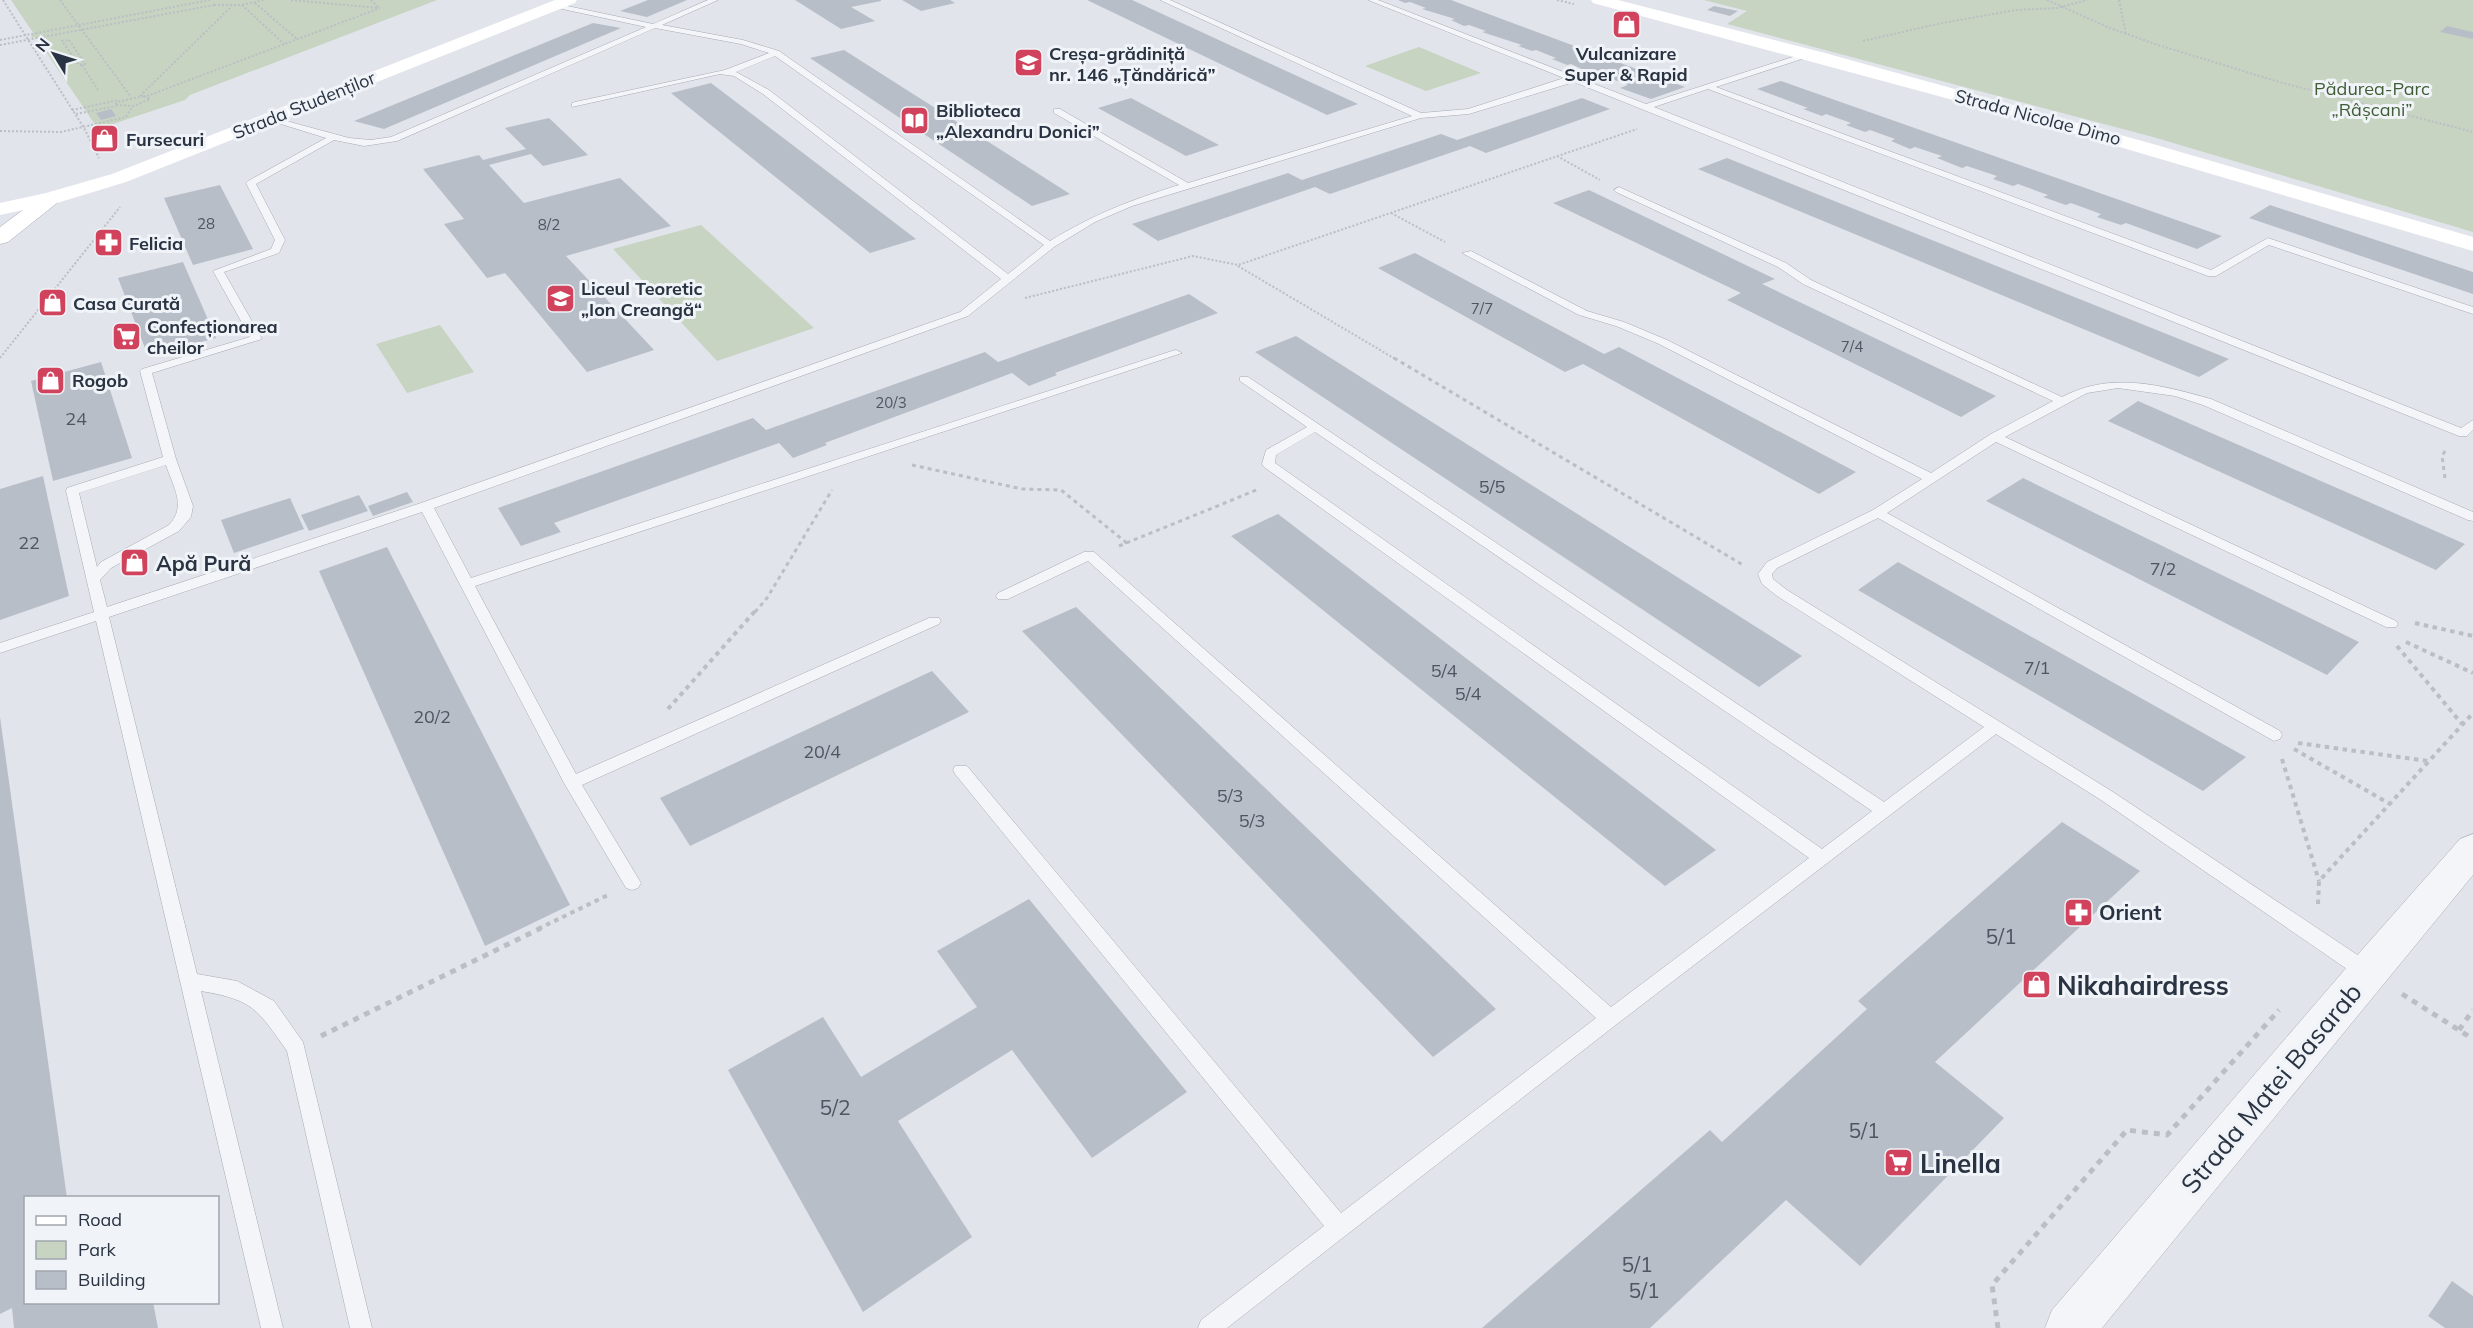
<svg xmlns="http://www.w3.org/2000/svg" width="2473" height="1328" viewBox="0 0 2473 1328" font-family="Mulish,sans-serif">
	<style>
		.green { fill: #c7d4c1 }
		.building { fill: #b8bec7 }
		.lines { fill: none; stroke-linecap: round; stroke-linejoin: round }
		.service-casing { stroke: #a6abb4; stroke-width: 1 }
		.tertiary-casing { stroke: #a6abb4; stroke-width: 1 }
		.primary-casing { stroke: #a0a9b6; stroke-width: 1 }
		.path-far3 { stroke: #babfc5; stroke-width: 2; stroke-dasharray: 2 2; stroke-linecap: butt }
		.path-far2 { stroke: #babfc5; stroke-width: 3; stroke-dasharray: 4 4; stroke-linecap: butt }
		.path-far1 { stroke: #babfc5; stroke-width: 4; stroke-dasharray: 4.5 4.5; stroke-linecap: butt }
		.path { stroke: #babfc5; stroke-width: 5; stroke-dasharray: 6 6; stroke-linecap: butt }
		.service { fill: #f3f5f8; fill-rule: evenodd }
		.tertiary { fill: #f3f5f8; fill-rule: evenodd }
		.secondary { fill: #fff; fill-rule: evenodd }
		.primary { fill: #fff; fill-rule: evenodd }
		.labels { text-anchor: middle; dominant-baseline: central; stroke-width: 6; stroke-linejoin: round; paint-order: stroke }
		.far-number-label { font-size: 15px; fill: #4d5663 }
		.far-poi-label { font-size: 18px; font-weight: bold; fill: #293342; stroke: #f0f3f7; text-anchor: start }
		.far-park-label { font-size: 18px; fill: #3f5e35; stroke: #f0f3f7 }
		.far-street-label { font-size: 18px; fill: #293342; stroke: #f0f3f7 }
		.number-label { font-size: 18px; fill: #4d5663 }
		.poi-label { font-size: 21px; font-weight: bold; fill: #293342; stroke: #f0f3f7; text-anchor: start }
		.near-number-label { font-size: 21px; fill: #4d5663 }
		.near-poi-label { font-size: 26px; font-weight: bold; fill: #293342; stroke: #f0f3f7; text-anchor: start }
		.near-street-label { font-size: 26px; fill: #293342; stroke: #f0f3f7 }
	</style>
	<rect width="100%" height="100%" fill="#e1e4ea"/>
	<path class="green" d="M11,0H437L190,95L185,100L98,129L36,37L32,38L31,35L34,34Z
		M1704,0H2473V232L2153,137L1727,24L1747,11Z
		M1419,47L1481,73L1426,91L1365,66Z
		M701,225L814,328L717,361L613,249Z
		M440,325L474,372L407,393L376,344Z"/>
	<path class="building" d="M648,0H687L647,17L620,11Z
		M795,0H881V1L851,7L875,21L841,29Z
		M902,0H950L955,3L921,11Z
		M1087,0H1132L1358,104L1327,115Z
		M1398,0H1451L1685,87L1651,99L1620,88L1628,85L1607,77L1603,79L1571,64L1567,65L1552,59L1556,58L1536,50L1532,51L1518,46L1522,45L1482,32L1486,31L1469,25L1464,26L1451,20L1455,19L1422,9L1426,8L1410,2L1405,3Z
		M1714,6L1738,11L1730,16L1707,10Z
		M593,23L621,28L384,129L354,121Z
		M2447,26L2473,32V39L2440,32Z
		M844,50L1070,194L1032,206L810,58Z
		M1781,81L2222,236L2197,249L2126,223L2121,225L2097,217L2101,214L2071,203L2066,205L2043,197L2048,195L2018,184L2013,186L1993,179L1997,176L1967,166L1962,168L1937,158L1942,156L1915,147L1910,149L1891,141L1895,139L1870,130L1865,132L1846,125L1851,123L1826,114L1822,116L1803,109L1808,108L1757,89Z
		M711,83L916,239L870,253L671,93Z
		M1131,98L1219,145L1186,156L1098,108Z
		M1582,98L1610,109L1486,153L1470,146L1330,194L1315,187L1158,241L1132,224L1288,173L1302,180L1441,134L1457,140Z
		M111,109L116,116L101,120L96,113Z
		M549,118L588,155L543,166L531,154L489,165L524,203L620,178L671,226L566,256L654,350L587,372L505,273L487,278L444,224L464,219L423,169L479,155L483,160L526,149L505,128Z
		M1727,158L2229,359L2199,377L1698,169Z
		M220,185L253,249L193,265L164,198Z
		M1589,190L1775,279L1762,284L1996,396L1961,417L1727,300L1741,293L1553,203Z
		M2270,205L2473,272V294L2249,218Z
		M1415,253L1604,354L1619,347L1856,472L1819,494L1583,364L1565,372L1378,268Z
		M183,262L216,338L148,356L118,278Z
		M1189,294L1218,313L1055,373L1057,375L1029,386L1012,373L825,443L827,445L793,458L779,443L554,523L561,532L521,546L498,508L753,418L766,430L985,352L998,362Z
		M1296,336L1802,656L1759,687L1255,352Z
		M101,362L132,458L53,481L31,381Z
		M2138,401L2465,544L2436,570L2108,421Z
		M43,476L69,596L0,620V489Z
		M2023,478L2359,642L2327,675L1986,501Z
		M407,492L413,502L373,516L368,506Z
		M359,495L368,511L309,531L301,515Z
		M290,498L304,529L234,553L221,520Z
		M1278,514L1716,850L1665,886L1231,536Z
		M387,547L570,905L485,946L319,571Z
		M1898,562L2246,757L2203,791L1858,590Z
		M1076,607L1496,1009L1433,1057L1022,631Z
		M932,671L969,712L690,846L660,798Z
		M0,717L67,1198H26V1302H153L158,1328H14L12,1308L0,1314Z
		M2062,822L2140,871L1935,1062L2004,1118L1860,1266L1786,1200L1650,1328H1482L1710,1130L1722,1142L1867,1009L1858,1001Z
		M1029,899L1187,1092L1092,1158L1012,1050L898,1121L972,1237L863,1312L728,1070L823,1017L861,1077L977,1007L937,951Z
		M2452,1281L2473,1296V1328H2445L2428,1316Z"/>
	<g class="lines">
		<defs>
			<path id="service" d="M708,0H718L662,25L743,40L779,51L1050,241C1094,214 1131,200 1179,185L1054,113V109H1060L1188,183L1412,116L1160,0H1170L1421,113L1468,109L1564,78L1368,0H1378L1646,104L1808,52L1812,54L1811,56L1716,87L2211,270L2268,238L2473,307V314L2269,245L2216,276H2208L1708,89L1654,107L2461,428L2473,420V430L2467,436H2459L1574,82L1469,114L1421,118L1132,206L1095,222L1054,247L968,316L434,508L471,578L1172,351L1176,350L1182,353L475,586L576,774L929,618H939L941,621L939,624L582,785L638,878L641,883L638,888L632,890L626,888L564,783L422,512L109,617L197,974L237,981L274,1001L303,1042L372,1328H350L287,1051C257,1009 254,1000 201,991L283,1328H261L96,621L0,653V643L94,612L66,491L67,488L163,457L140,371L142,369L250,337L213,271L271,249L275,240L246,183L248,181L326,138L268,120V116L349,138L371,140L391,137L646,27L553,7V3L653,24ZM655,28L741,44L769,53L725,70L575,102L572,103V107L720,74L734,76L763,94L1001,279L960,312L421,503L107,607L100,580L111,568L179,531L191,517L193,506L176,459L152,373L262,339L224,272L279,253L285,240L256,184L334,140L364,146L397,141ZM775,56L1044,245L1008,274L769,90L736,72ZM166,465C173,487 187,506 169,525L101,562L97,567L79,493Z
				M1619,187L1786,263L1811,280L2062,397C2111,371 2161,385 2211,399L2473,512V521L2468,520L2203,405L2175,396L2118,388L2087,393L2005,437L2396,621L2398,624L2396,627H2386L1996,442L1887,513L2280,731L2282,735L2280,739L2274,741L1878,518L1777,568L1772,574L1773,579L1787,590L2113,792L2374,966L2376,972L2374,978L2367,980L2360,978L2101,800L1996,734L1617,1024L1227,1328H1198L1201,1320L1324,1226L955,774L953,770L955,766H967L1341,1213L1596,1018L1088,561L1008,599H998L996,596L998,593L1084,552H1094L1611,1007L1809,858L1264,467L1262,464L1266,450L1307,427L1240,381V377H1248L1884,802L1984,727L1777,596L1762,584L1758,574L1767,562L1873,510L1922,479L1659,344L1616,326L1579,315L1462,253L1471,251L1587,311L1624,322L1667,340L1931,473L1991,434L2053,401L1803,284L1778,267L1616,192L1614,190ZM1315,432L1872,811L1822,849L1275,463L1276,455Z"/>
			<path id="tertiary" d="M2473,834V875L2102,1328H2045L2052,1310L2353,960L2460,839Z"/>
			<path id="primary" d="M50,193L57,195L60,199L57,203L8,242L0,244V227L43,195Z"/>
		</defs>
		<use href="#service" class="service-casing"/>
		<use href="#tertiary" class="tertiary-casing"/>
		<use href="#primary" class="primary-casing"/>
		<path class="path-far3" d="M3,0L84,128L99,158
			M60,0L131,97
			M291,0L379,8
			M371,0L379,8
			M1557,0L1574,4
			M2047,0L2110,28L2155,44L2279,82L2473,132
			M2119,0L2126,34
			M255,3L297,39
			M214,5H242L264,0
			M242,5L284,44
			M0,40L210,0
			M69,40L85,64L79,65L62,41Z
			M1863,41L1942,23L2016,10L2057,8L2087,0
			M0,45L214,5
			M82,65L98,90
			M140,96L232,6
			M144,96L150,99L134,106L115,105L117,102Z
			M147,96L380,8
			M72,110L119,100
			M76,114L116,106
			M0,131L61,132L126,117L132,107
			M1557,156L1600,180
			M1391,213L1445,242
			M1238,266L1397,360
			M1025,298L1193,256L1238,265L1637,129
			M0,358L120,207"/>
		<path class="path-far2" d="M1394,358L1743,565
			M2445,451L2442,456L2445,478
			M912,465L1022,489L1061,490L1128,544
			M1119,546L1259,489
			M755,612L767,598L832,490"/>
		<path class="path-far1" d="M2415,623L2473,636
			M2406,642L2473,673
			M2397,646L2462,724
			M668,709L756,610
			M2298,743L2428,761
			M2294,749L2390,804
			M2282,759L2319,881
			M2318,904L2319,881L2473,713
			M538,929L608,895"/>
		<path class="path" d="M2402,994L2473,1039
			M2459,1030L2473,1010
			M321,1036L541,928
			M1998,1328L1992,1285L2127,1130L2167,1135L2279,1010"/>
		<use href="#service" class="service"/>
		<use href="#tertiary" class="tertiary"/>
		<path class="secondary" d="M555,0H577L575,3L126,182L57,203L0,215V203L46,193L112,174Z
			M1591,0H1618L1825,53L2153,144L2473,237V251L2031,121L1593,3Z"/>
		<use href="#primary" class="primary"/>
	</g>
	<defs>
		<symbol id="shop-square" viewBox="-11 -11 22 22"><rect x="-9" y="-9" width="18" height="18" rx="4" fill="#d1435d" stroke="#f0f3f7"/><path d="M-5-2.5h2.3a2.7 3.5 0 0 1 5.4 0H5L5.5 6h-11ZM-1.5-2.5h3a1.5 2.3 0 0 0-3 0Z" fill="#fff"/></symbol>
		<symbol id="school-square" viewBox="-11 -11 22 22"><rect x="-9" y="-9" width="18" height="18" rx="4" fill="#d1435d" stroke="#f0f3f7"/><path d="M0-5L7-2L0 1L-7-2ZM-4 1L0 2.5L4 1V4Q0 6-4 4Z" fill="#fff"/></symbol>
		<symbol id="library-square" viewBox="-11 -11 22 22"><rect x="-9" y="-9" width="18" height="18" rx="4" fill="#d1435d" stroke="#f0f3f7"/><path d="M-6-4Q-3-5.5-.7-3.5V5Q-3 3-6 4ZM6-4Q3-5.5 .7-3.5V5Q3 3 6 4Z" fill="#fff"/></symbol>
		<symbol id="pharmacy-square" viewBox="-11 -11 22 22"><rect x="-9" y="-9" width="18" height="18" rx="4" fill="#d1435d" stroke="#f0f3f7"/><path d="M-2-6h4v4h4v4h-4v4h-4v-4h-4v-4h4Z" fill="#fff"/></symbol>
		<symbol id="supermarket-square" viewBox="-11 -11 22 22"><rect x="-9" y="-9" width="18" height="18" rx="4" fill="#d1435d" stroke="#f0f3f7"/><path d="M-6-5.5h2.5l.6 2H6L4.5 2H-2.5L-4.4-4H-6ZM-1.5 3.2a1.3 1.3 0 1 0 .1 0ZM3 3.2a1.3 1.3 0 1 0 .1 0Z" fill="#fff"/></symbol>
	</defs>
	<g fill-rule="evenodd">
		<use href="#shop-square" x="1610" y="8" width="33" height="33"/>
		<use href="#school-square" x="1012" y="46" width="33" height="33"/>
		<use href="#library-square" x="898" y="104" width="33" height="33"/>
		<use href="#shop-square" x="88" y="122" width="33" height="33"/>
		<use href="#pharmacy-square" x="92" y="226" width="33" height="33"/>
		<use href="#school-square" x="544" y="282" width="33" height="33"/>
		<use href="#shop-square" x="36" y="286" width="33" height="33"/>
		<use href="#supermarket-square" x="110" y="320" width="33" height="33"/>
		<use href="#shop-square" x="34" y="364" width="33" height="33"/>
		<use href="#shop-square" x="118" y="546" width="33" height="33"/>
		<use href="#pharmacy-square" x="2062" y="896" width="33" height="33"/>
		<use href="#shop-square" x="2020" y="968" width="33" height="33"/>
		<use href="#supermarket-square" x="1882" y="1146" width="33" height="33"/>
	</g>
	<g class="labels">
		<g class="far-number-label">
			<text x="206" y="223">28</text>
			<text x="549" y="224">8/2</text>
			<text x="1482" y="308">7/7</text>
			<text x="1852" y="346">7/4</text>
			<text x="891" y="402">20/3</text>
		</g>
		<g class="far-poi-label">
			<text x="1049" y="53">Creșa-grădiniță<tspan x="1049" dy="21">nr. 146 „Țăndărică”</tspan></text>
			<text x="1626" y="53" text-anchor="middle">Vulcanizare<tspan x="1626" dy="21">Super &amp; Rapid</tspan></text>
			<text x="936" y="110">Biblioteca<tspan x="936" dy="21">„Alexandru Donici”</tspan></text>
			<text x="126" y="139">Fursecuri</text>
			<text x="129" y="243">Felicia</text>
			<text x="581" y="288">Liceul Teoretic<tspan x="581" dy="21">„Ion Creangă“</tspan></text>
			<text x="73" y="303">Casa Curată</text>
			<text x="147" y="326">Confecționarea<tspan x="147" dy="21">cheilor</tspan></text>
			<text x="72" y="380">Rogob</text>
		</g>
		<g class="far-park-label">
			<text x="2372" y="88">Pădurea-Parc<tspan x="2372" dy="21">„Râșcani”</tspan></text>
		</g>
		<g class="far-street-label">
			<text transform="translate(304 105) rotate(-22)">Strada Studenților</text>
			<text transform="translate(2038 117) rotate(15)">Strada Nicolae Dimo</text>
		</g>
		<g class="number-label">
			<text x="76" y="418">24</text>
			<text x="1492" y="486">5/5</text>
			<text x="29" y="542">22</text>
			<text x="2163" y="568">7/2</text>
			<text x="2037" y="667">7/1</text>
			<text x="1444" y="670">5/4</text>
			<text x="1468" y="693">5/4</text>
			<text x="432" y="716">20/2</text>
			<text x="822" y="751">20/4</text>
			<text x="1230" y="795">5/3</text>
			<text x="1252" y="820">5/3</text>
		</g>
		<g class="poi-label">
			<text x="156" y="563">Apă Pură</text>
			<text x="2099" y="912">Orient</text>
		</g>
		<g class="near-number-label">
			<text x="2001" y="936">5/1</text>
			<text x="835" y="1107">5/2</text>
			<text x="1864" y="1130">5/1</text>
			<text x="1637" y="1264">5/1</text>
			<text x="1644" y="1290">5/1</text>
		</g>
		<g class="near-poi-label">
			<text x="2057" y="985">Nikahairdress</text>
			<text x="1920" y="1163">Linella</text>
		</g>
		<g class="near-street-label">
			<text transform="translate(2271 1088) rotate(-50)">Strada Matei Basarab</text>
		</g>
	</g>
	<rect x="24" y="1196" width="195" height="108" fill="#f0f3f7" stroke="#a0a6af" stroke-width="1.5"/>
	<rect x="36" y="1216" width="30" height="9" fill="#ffffff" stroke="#a0a6af" stroke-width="1.5"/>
	<text x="78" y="1226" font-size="18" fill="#293342">Road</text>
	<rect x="36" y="1241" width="30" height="18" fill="#c7d4c1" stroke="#a0a6af" stroke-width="1.5"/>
	<text x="78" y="1256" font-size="18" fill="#293342">Park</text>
	<rect x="36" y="1271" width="30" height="18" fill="#b8bec7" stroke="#a0a6af" stroke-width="1.5"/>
	<text x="78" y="1286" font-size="18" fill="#293342">Building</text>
	<g transform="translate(54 54) rotate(308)" stroke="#f0f3f7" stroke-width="4.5" paint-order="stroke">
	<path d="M0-4.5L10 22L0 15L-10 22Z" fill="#293342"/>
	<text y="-9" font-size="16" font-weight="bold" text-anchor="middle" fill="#293342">N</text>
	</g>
</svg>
